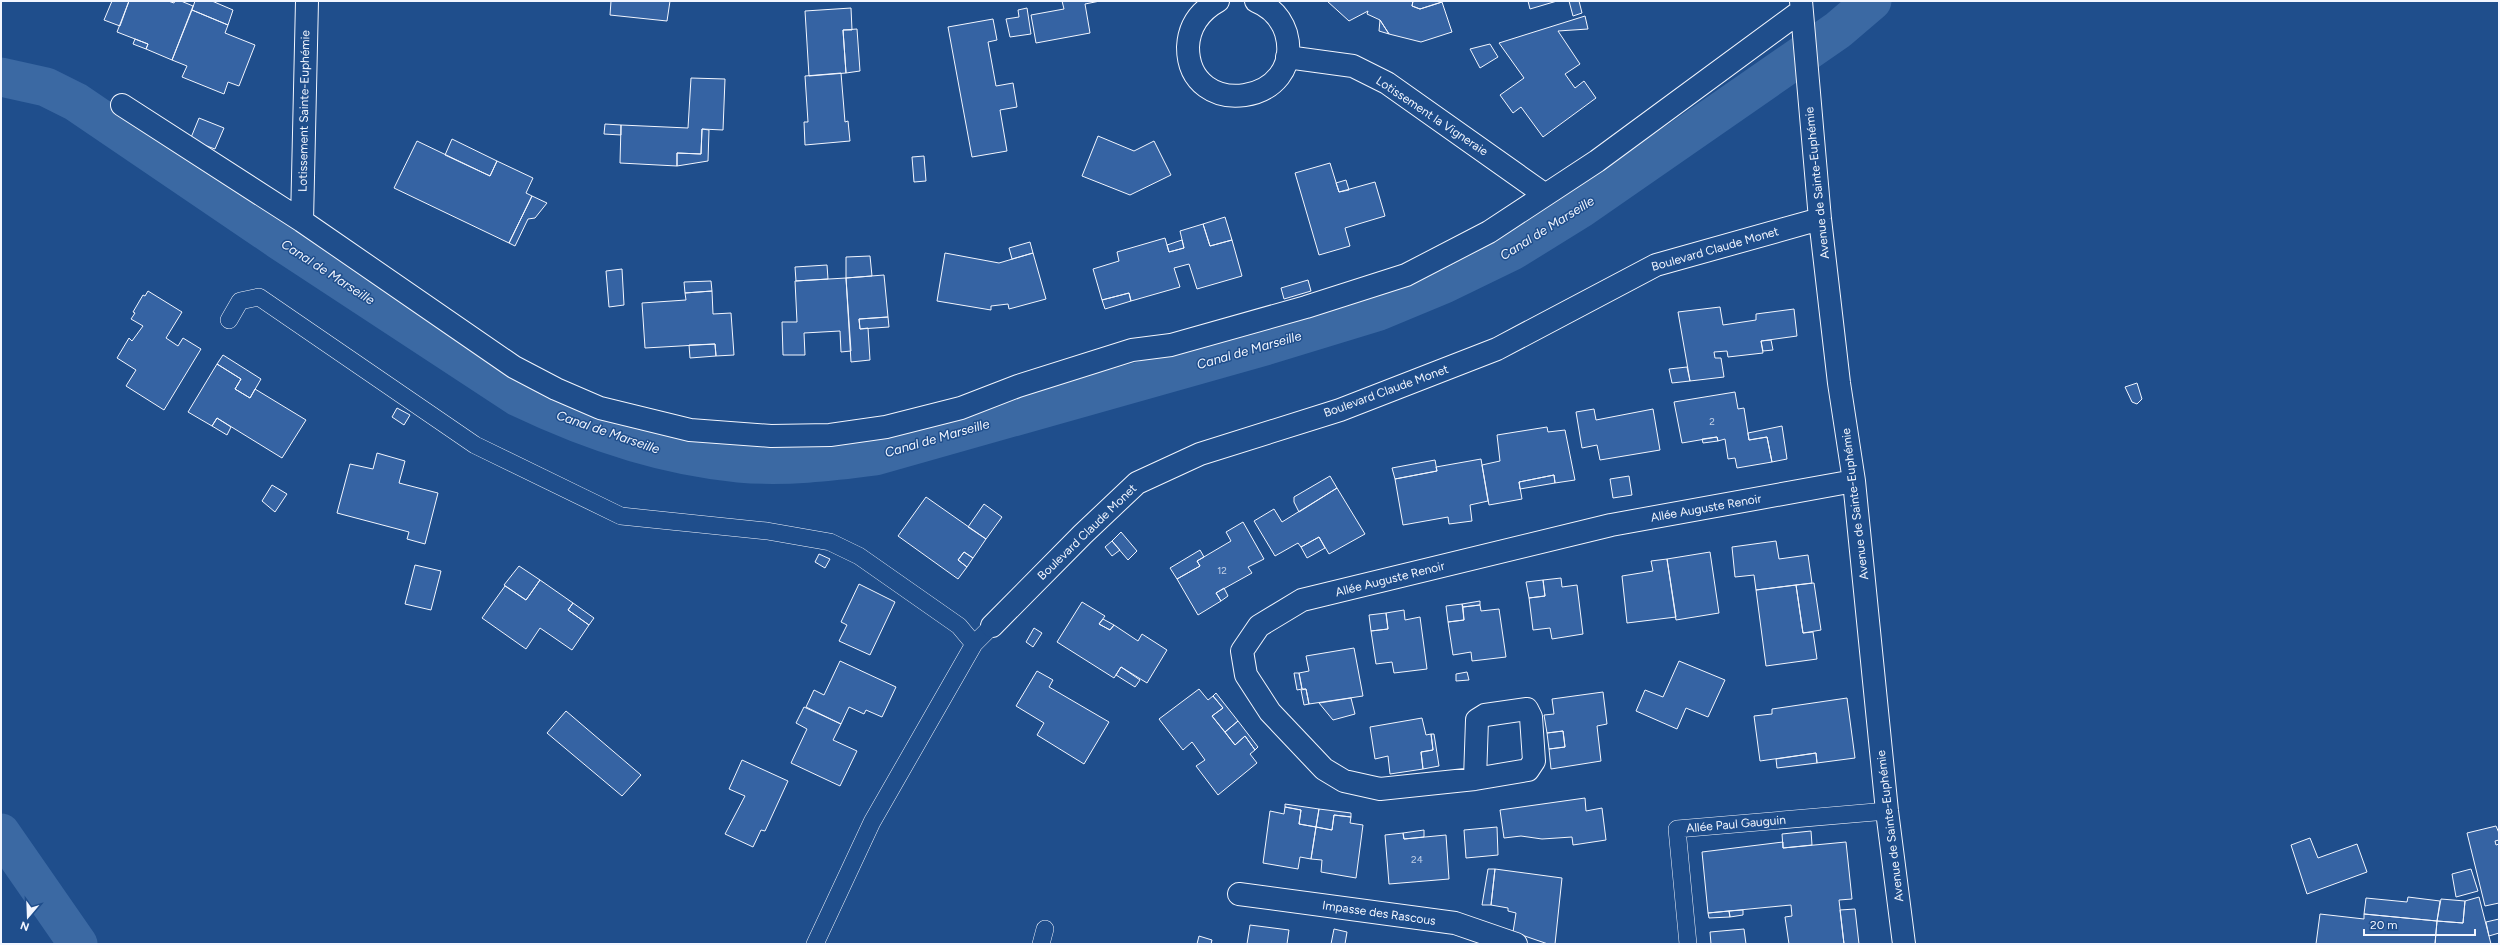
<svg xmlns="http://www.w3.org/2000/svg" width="2500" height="945" viewBox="0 0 2500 945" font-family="Figtree,sans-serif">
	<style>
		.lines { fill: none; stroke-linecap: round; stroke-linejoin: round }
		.canal { stroke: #3b69a3; stroke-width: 39 }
		.building { fill: #3563a3; stroke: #f2f6ff }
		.service-casing { stroke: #f2f6ff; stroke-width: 18 }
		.minor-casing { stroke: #f2f6ff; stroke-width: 24 }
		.service { stroke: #1f4e8c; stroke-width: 17 }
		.minor { stroke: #1f4e8c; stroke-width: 22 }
		.labels { text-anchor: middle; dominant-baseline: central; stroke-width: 3; stroke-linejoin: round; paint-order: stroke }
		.number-label { font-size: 10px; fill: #c3d1e8 }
		.street-label { font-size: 12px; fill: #f2f6ff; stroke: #1f4e8c }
		.water-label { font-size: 13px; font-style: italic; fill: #f2f6ff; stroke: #1f4e8c }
	</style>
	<rect width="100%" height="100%" fill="#1f4e8c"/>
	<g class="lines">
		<path class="canal" d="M1,77L46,87L76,102L279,240L518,397C587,430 662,456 739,463C784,467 830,462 875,456L1268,345L1379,311L1444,284L1512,251L1580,209L1838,30L1872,1
			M1,833L78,944"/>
	</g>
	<path class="building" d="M112,1H129L120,26L104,20Z
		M129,1H168L174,3L175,1H181L193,6L172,60L146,49L148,44L117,32Z
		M195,1H212L233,10L228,25L192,10Z
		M611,1H670L667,21L610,15Z
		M1062,1H1100L1085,4L1090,33L1036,43L1031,15L1064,9Z
		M1327,1H1413L1412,6L1420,9L1442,2L1452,32L1421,42L1389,34L1380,20L1367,14L1368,11L1349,21Z
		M1413,1H1442V2L1420,9L1412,6Z
		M1528,1H1557L1530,9Z
		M1569,1H1579L1582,13L1573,16Z
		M851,8L852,30H843L846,73L809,76L805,11Z
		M1027,8L1031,34L1010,37L1006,19L1019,17L1018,10Z
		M192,10L228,25L225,33L255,45L239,86L228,82L224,94L182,77L187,66L172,60Z
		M1585,16L1588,29L1558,31L1580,64L1565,74L1575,88L1584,81L1596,98L1543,137L1521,107L1513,113L1500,95L1524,78L1499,43Z
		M993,19L997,40L988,42L996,86L1013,83L1017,107L1000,110L1007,151L972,157L948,27Z
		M1380,20L1389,34L1379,31Z
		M857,29L860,71L846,73L843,30Z
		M135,39L148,44L146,49L133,44Z
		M1490,44L1498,57L1480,68L1470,49Z
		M841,73L845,122L848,121L850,141L805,145L804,122H808L805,76Z
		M691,78L725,79L723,130L702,129L701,154L677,153V166L620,163L621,125L688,128Z
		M199,118L224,128L215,149L190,140Z
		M605,124L621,125V135L604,134Z
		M702,129L709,130L708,161L677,166V153L701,154Z
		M1098,136L1134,151L1154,141L1171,175L1130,195L1082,176Z
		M452,139L497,161L490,176L445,155Z
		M417,141L490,176L497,161L533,178L526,193L532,196L509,243L394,188Z
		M924,156L926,181L914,182L912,157Z
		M1330,163L1339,192L1375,182L1385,216L1345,228L1350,246L1319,255L1295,173Z
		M1346,180L1349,190L1339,192L1336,183Z
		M532,196L547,203L535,218L528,219L515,246L509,243Z
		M1225,217L1232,240L1210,246L1203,224Z
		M1203,224L1210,246L1232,240L1242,276L1197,289L1189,264L1174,268L1180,287L1131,301L1129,293L1102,300L1093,269L1119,261L1117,252L1165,238L1169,252L1184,248L1180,231Z
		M1182,240L1184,248L1169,252L1167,245Z
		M1030,242L1033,253L1012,259L1009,248Z
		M945,253L999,263L1033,253L1046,299L1009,309L1008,304L991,306V310L937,301Z
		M870,256L872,276L846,278V257Z
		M827,265L828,279L796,281L795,267Z
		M622,269L624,305L609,307L606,271Z
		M884,275L888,317L859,319L860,329L868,328L870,360L851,362L846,278Z
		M846,278L851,351L841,352L840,331L804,333L805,355H783L782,322H797L795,281Z
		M1308,280L1311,291L1284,299L1281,288Z
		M711,281L712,291L685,293L684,282Z
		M148,291L182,312L166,338L178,346L183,338L201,349L164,410L126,386L136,370L117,358L129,338L132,341L143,326L131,319L135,313L133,312L143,295L145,296Z
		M712,291L713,314L731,313L734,355L716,356L715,344L645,348L642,303L686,300L685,293Z
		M1129,293L1131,301L1105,309L1102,300Z
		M1720,307L1723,325L1756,320V314L1794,309L1797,336L1761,341L1763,353L1728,357L1727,351L1714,352L1715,358H1721L1724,377L1690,381L1678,312Z
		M888,317L889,327L860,329L859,319Z
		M1771,340L1773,350L1763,351L1761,341Z
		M715,344L716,356L690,358L689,345Z
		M223,355L261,379L250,398L235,389L241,379L217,364Z
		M217,364L241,379L235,389L250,398L255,389L306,420L282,458L217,418L212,426L188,412Z
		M1687,367L1690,381L1672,383L1669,369Z
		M2137,383L2142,399L2137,404L2132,402L2125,387Z
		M1735,392L1738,409L1744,408L1749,440L1767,437L1772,462L1737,468L1735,458L1728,459L1725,439L1718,441L1717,437L1682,443L1674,402Z
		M397,408L410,415L404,425L392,417Z
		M1594,409L1596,420L1653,409L1660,450L1600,460L1597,445L1582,448L1576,412Z
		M217,418L231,427L227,435L212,426Z
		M1782,426L1787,459L1772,462L1767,437L1749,440L1748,433Z
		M1547,427L1548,432L1565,430L1575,480L1555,483L1554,475L1519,482L1522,499L1489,505L1482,465L1500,461L1497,435Z
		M1717,437L1718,441L1703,443L1702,439Z
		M377,453L405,461L399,483L438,493L425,544L407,539L409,532L337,513L350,464L373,469Z
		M1481,459L1488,501L1470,505L1472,521L1449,524L1448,517L1403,525L1395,479L1437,471L1436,467Z
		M1435,460L1437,471L1395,479L1392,468Z
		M1554,475L1555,483L1520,489L1519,482Z
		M1330,476L1337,488L1299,512L1294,502V497Z
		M1629,476L1632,495L1613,498L1610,479Z
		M272,485L287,494L275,512L262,501Z
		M1337,488L1365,534L1329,554L1319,537L1301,547L1298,543L1275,556L1254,521L1274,509L1282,522Z
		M926,497L986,539L973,558L964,552L958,560L967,567L958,579L898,536Z
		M984,504L1002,517L986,539L968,527Z
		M1243,522L1264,559L1248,567L1252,573L1216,593L1221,601L1198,615L1177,579L1200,566L1197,561L1231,541L1226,532Z
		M1121,532L1137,551L1128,560L1112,541Z
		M1319,537L1325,548L1307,558L1301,547Z
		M1112,541L1120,550L1112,556L1105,547Z
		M1776,541L1779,559L1808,555L1812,583L1756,590L1754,575L1735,577L1732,547Z
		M1200,550L1204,557L1197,561L1200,566L1177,579L1170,568Z
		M964,552L973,558L967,567L958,560Z
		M1710,552L1719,613L1676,620L1667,559Z
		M819,554L830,559L825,568L815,562Z
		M1667,559L1676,617L1627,623L1622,576L1653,571L1651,561Z
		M415,565L441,571L431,610L405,604Z
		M519,566L540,580L526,600L504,585Z
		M1561,578L1562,587L1577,585L1583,634L1552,639L1550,628L1533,630L1529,598L1545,596L1543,580Z
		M540,580L573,603L568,610L589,625L572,650L540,628L526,649L482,618L505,586L526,600Z
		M1543,580L1545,596L1529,598L1526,582Z
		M1814,583L1821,630L1803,633L1796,585Z
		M859,584L895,602L870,655L839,641L847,625L841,622Z
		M1796,585L1803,633L1813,632L1817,659L1766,666L1756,590Z
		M1224,588L1228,596L1221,601L1216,593Z
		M1480,601V605L1463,607L1462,604Z
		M1082,602L1105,616L1099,624L1110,630L1114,625L1138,641L1142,634L1167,650L1147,683L1121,667L1114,678L1057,642Z
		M573,603L594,618L589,625L568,610Z
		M1462,604L1464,620L1448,622L1446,606Z
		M1480,605L1481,611L1499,609L1506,657L1472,661L1471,652L1453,655L1448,622L1464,620L1463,607Z
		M1404,610L1405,620L1420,617L1427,669L1394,673L1392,662L1376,664L1371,631L1388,629L1386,613Z
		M1386,613L1388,629L1371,631L1369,615Z
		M1103,619L1114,625L1110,630L1099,624Z
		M1034,628L1042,633L1033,647L1026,642Z
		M1354,648L1363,696L1309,704L1306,689H1302L1299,673L1309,671L1306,656Z
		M840,661L896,687L882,717L866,710L864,714L849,707L841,724L806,707L814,690L824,695Z
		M1679,661L1725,680L1708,717L1686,708L1677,729L1636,711L1645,690L1663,697Z
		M1121,667L1140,680L1135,687L1116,675Z
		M1037,671L1053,680L1049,687L1109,722L1084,764L1037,735L1044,723L1016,706Z
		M1467,672L1469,680L1456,681V674Z
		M1294,673H1299L1302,689L1297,690Z
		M1199,689L1208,700L1213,696L1223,708L1212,716L1235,745L1245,736L1255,750L1250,754L1257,763L1218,795L1196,766L1205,760L1192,742L1183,750L1159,719Z
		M1306,689L1309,704L1304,705L1301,690Z
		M1603,692L1607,724L1597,726L1601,761L1551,769L1549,749L1565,747L1563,731L1547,733L1544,715L1554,714L1552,699Z
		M1216,693L1238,721L1225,732L1212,716L1223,708L1213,696Z
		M1351,698L1355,714L1333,720L1319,703Z
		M1847,698L1855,758L1817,763L1816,753L1760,761L1754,716L1772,714V709Z
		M804,707L841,724L833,740L857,751L840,786L791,763L807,729L796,723Z
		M566,711L641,775L622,796L547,733Z
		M1422,718L1426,735L1431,734L1433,750L1421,752L1423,769L1390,774L1388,756L1375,759L1370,727Z
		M1238,721L1258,747L1255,750L1245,736L1235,745L1225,732Z
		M1563,731L1565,747L1549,749L1547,733Z
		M1431,734H1434L1439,766L1423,769L1421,752L1433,750Z
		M1816,753L1817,763L1777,768L1776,759Z
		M742,760L788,781L765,831L761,830L753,847L725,834L745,796L729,789Z
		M1585,798L1586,811L1602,808L1606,840L1573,845L1572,837L1542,839L1521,836L1504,838L1500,810Z
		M1285,804L1319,809L1316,827L1299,824L1301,810L1285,807Z
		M1285,807L1301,810L1299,824L1316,827L1311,859L1300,857L1298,869L1263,863L1270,811L1284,814Z
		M1319,809L1351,813V817L1334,815L1332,830L1316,827Z
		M1334,815L1351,817L1350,823L1363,825L1356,878L1321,872L1322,860L1311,859L1316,827L1332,830Z
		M2496,826L2499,833V840L2495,841L2496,845L2499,844V903L2485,906L2467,833Z
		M1497,827L1498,855L1466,858L1464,830Z
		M1424,830V837L1404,839L1403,833Z
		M1811,831L1812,845L1783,848L1782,834Z
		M1403,833L1404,839L1446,835L1449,879L1389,884L1385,835Z
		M2310,838L2318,858L2357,844L2367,872L2307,894L2291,845Z
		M1783,842V848L1846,842L1852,899L1839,900L1844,944H1789L1785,917L1792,916L1791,905L1708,913L1702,852Z
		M1488,869H1495L1491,905H1482Z
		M1495,869L1562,878L1555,944H1548L1513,932L1516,913L1508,911V908L1491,905Z
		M2471,869L2478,891L2456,897L2452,874Z
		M2408,897L2440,901L2437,921L2364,914L2366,898L2407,902Z
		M2479,897L2491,944H2435L2437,921L2463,923L2465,901Z
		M2441,899L2465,901L2463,923L2437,921Z
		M1855,909L1859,944H1844L1840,910Z
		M1743,910V915L1730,917L1729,911Z
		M1729,911L1730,917L1709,918L1708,913Z
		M2320,914L2364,919V914L2437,921L2435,944H2316Z
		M2499,919V933L2489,936L2486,922Z
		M1250,925L1289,930L1287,944H1247Z
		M1334,929L1347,932L1345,944H1331Z
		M1744,929L1746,944H1711L1710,932Z
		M1199,936L1212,940L1211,944H1197Z"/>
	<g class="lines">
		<defs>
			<path id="service" d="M229,320L240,301L259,297L475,445L621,516L767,531L830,542L859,556L959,626L974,644
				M815,944L872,822L974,644L992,626
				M1041,944L1045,929
				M1688,944L1677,829L1887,811"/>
			<path id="minor" d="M1218,1C1200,11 1189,26 1188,47C1188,122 1306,105 1286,33C1281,18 1271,7 1256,1
				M1801,1L1820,219L1839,383L1854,481L1887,811L1904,944
				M1287,57L1353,66L1387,83L1544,194
				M122,105L302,221L514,367L556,389L600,408L690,430L771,436L830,435L886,427L961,408L1018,386L1132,350L1171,345L1306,307L1406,275L1489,232L1597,161L1801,11
				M302,221L307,1
				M992,626L1083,534L1137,483L1200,454L1340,410L1497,349L1656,265L1820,219
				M1475,779L1477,720L1485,715L1527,709L1531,717L1534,761L1528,770L1475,779L1380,789L1344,781L1324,769L1270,712L1246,675L1242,651L1259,626L1302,600L1611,525L1854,481
				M1239,894L1455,923L1516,944"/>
		</defs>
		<use href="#service" class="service-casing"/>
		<use href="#minor" class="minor-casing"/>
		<use href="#service" class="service"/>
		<use href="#minor" class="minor"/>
	</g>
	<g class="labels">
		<g class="number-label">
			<text x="1712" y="421">2</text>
			<text x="1222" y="570">12</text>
			<text x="1417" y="859">24</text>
		</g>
		<g class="street-label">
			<text transform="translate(304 111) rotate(-89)">Lotissement Sainte-Euphémie</text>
			<text transform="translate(1432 116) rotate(34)">Lotissement la Vigneraie</text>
			<text transform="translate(1817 183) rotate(-96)">Avenue de Sainte-Euphémie</text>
			<text transform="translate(1715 249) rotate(-16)">Boulevard Claude Monet</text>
			<text transform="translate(1386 391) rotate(-20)">Boulevard Claude Monet</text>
			<text transform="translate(1855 504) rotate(-97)">Avenue de Sainte-Euphémie</text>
			<text transform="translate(1706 508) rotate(-10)">Allée Auguste Renoir</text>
			<text transform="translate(1087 532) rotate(-44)">Boulevard Claude Monet</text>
			<text transform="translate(1390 579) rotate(-14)">Allée Auguste Renoir</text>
			<text transform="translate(1736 824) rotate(-5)">Allée Paul Gauguin</text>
			<text transform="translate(1890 826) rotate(-97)">Avenue de Sainte-Euphémie</text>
			<text transform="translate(1379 913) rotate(8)">Impasse des Rascous</text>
		</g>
		<g class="water-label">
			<text transform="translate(1547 228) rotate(-32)">Canal de Marseille</text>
			<text transform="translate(328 272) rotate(33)">Canal de Marseille</text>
			<text transform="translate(1249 350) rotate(-16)">Canal de Marseille</text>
			<text transform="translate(608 432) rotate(19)">Canal de Marseille</text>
			<text transform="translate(937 438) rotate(-16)">Canal de Marseille</text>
		</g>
	</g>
	<rect width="2500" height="945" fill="none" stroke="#f2f6ff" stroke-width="4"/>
	<g transform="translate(28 917) rotate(199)" stroke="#1f4e8c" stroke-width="3" paint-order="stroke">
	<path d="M0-3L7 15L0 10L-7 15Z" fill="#f2f6ff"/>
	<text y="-6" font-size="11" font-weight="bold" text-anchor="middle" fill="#f2f6ff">N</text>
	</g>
	<path d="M2364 929v6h111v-6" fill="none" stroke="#f2f6ff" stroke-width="2"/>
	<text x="2370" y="929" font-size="12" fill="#f2f6ff" stroke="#1f4e8c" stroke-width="3" paint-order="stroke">20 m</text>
</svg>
